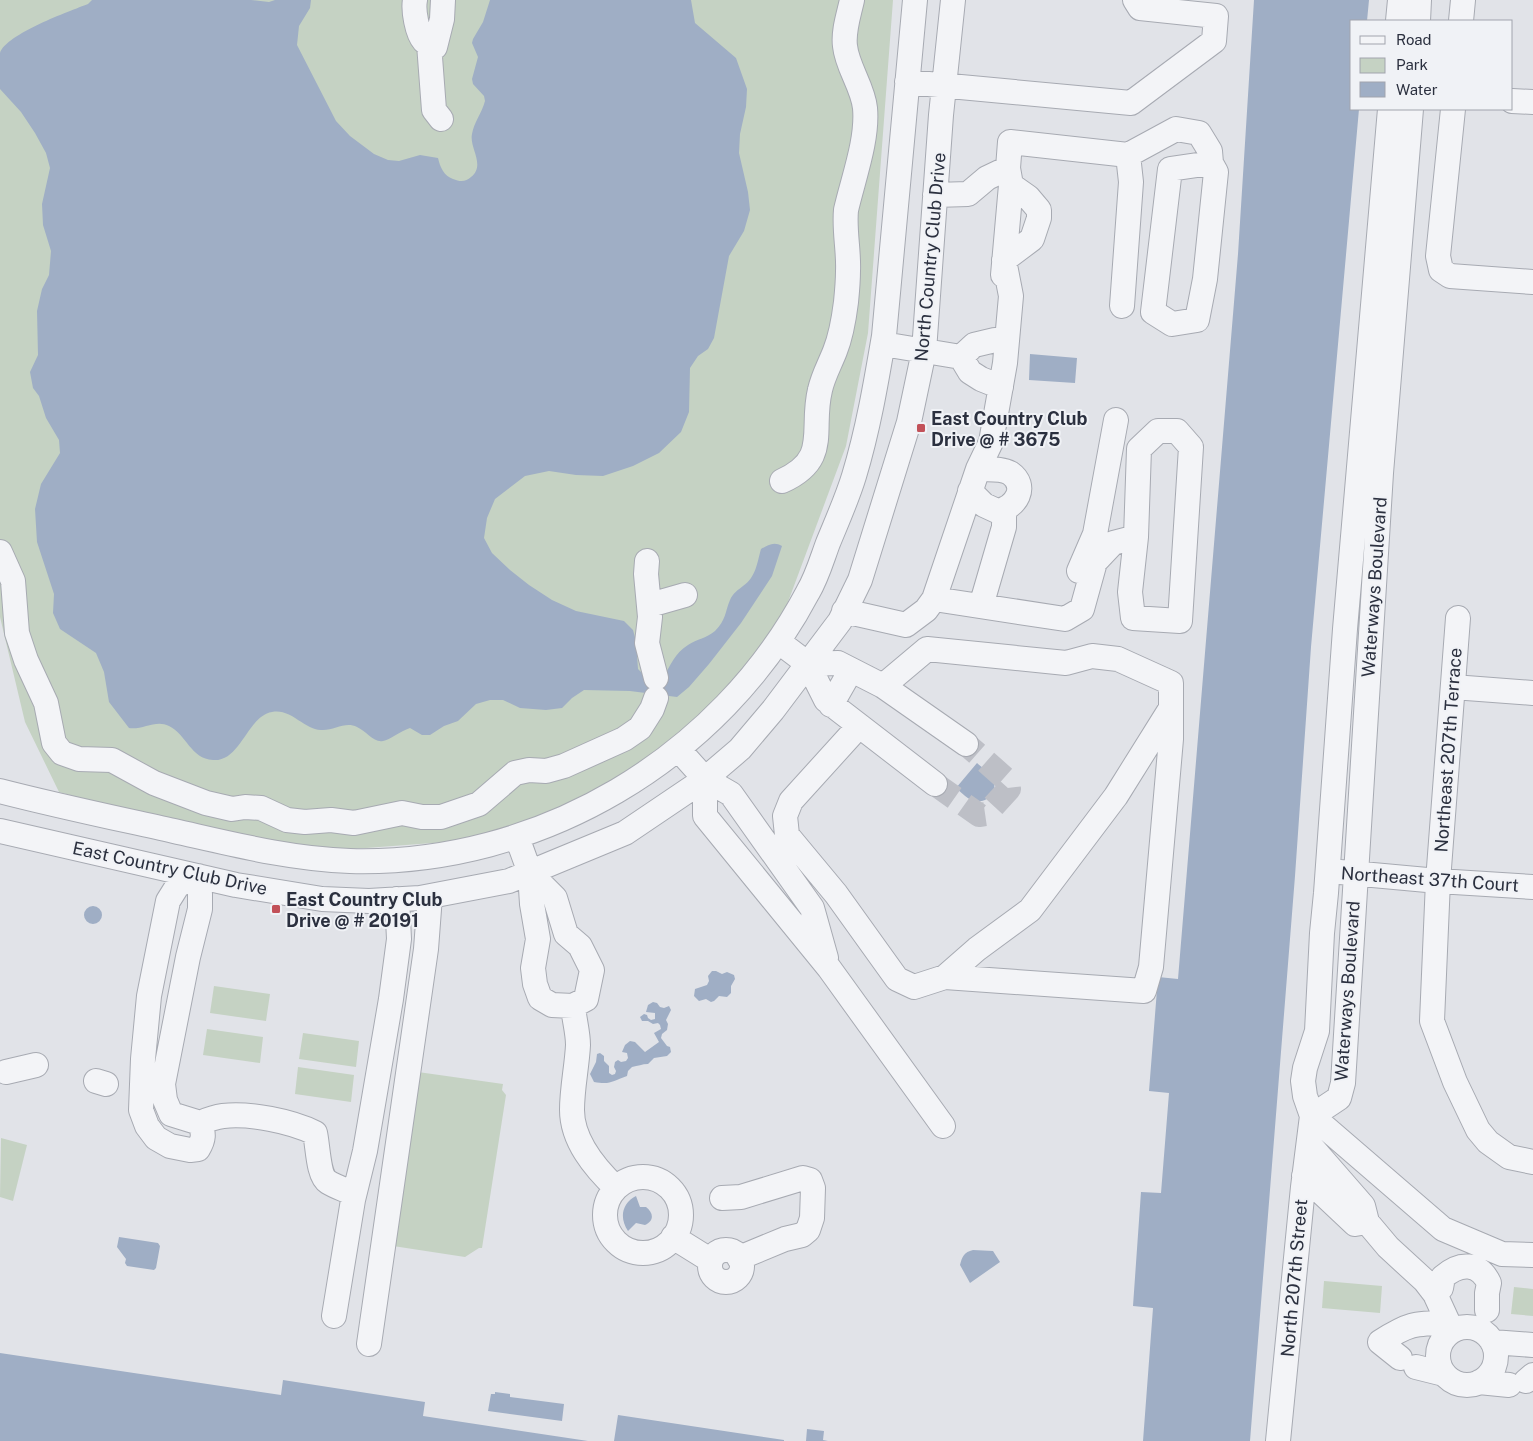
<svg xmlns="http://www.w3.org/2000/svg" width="1533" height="1441" viewBox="0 0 1533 1441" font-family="'Public Sans',sans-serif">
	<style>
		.green { fill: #c5d2c3 }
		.water { fill: #9faec5 }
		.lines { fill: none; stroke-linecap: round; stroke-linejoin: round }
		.minor-tunnel { stroke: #bdbfc6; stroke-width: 24; stroke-dasharray: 24 12; stroke-linecap: butt }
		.minor-casing { stroke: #a7aab2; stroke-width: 26 }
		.minor { stroke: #f3f4f7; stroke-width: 24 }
		.poi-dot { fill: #c25159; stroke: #f0f2f6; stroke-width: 2 }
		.labels { text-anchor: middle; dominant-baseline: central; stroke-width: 4; stroke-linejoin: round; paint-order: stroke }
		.street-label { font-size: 18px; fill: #2b303f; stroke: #f0f2f6 }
		.poi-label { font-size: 18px; font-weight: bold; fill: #2b303f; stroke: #f0f2f6; text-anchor: start }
	</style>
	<rect width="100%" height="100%" fill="#e1e3e8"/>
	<path class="green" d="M0,0H893L868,333L846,446L785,610L750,667L687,733L587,798L473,840L326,851L178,825L59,792L25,722L0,617Z
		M214,986L270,994L266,1021L210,1013Z
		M207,1029L263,1037L260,1063L203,1055Z
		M303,1033L359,1041L356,1067L299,1059Z
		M298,1067L354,1075L351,1102L295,1094Z
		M418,1072L503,1084L502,1090L506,1095L482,1248H479L465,1257L393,1246Z
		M1,1138L27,1145L13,1201L0,1197Z
		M1324,1281L1382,1286L1380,1313L1322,1308Z
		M1514,1287L1533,1289V1316L1511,1314Z"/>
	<path class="water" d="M92,0H251L269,2L275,0H311L310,8L299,26L297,45L336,121L350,136L374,154L388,160L399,161L420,155L438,158C440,167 444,176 453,179C460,182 466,182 471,177C486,165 469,148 472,134C474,122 482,113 485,101L484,96L473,84L472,79L478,57L472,43L473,39L483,22L490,0H691L695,23L736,58L747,89L746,107L740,134L739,153L748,192L750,210L744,231L729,256L714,338L708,349L698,356L690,368L689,412L681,432L659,453L633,466L603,476L576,475L549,471L525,476L495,499L487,518L484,538L492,553L510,570L529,585L552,600L576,611L624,621L633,630L636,641L638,669L645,676L663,678C670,666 675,653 688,645C697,639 707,638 715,631C726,620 725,612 730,600C733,593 738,590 743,586C756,577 757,563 761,549C768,545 774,541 782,546L772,576L741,623L709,664L689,687L677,697L630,691L584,690L572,698L562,708L546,710L520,708L503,700H490L476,704L458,721L444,726L430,735H422L410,728C400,731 390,740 383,741C374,743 366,731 357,727C345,721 334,731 321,730C303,729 291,708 272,712C247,716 241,762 213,760C191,759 186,734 169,726C156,719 143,730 129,728L109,702L104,672L96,653L60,629L53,613L54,594L37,542L35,509L41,484L60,453L59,440L46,418L39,396L33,388L30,372L38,355L37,311L42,289L49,275L51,251L43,225L42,204L50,168L46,153L35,133L21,112L0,89C0,80 0,61 0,53C6,34 70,11 88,4Z
		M1254,0H1369L1367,21H1352V109H1359L1311,647L1295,876L1250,1441H1143L1153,1308L1133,1306L1141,1192L1161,1193L1169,1093L1149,1091L1158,977L1178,979L1238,254Z
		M1030,354L1077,358L1075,383L1029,380Z
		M977,763C981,767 988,771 991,776C1000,788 990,804 975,801C968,800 962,793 956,788Z
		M84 915a9 9 0 1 1 18 0a9 9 0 1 1-18 0Z
		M712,971H716L722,974L727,972L734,975L735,979L731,986V993L727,997L719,996L714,1001L711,1002L706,999L699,1001L694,996L695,989L707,985L709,981L708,976Z
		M653,1002L657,1003L660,1007L664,1008L669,1006L671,1010L666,1020L668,1024L667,1030L662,1034L661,1038L667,1046L670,1047L671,1052L667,1056L654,1058L648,1064C642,1064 638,1066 632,1067L628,1071L627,1076C612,1081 611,1085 594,1082L590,1074L596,1062L597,1054L600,1053L604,1056V1061L609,1066V1073L612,1075L615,1074L616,1071L614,1067L615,1062L618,1060L621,1062L626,1061L628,1058L627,1053L622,1052L625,1045L630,1041L635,1042L645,1052L659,1042L654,1033L661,1029L660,1025L658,1023L653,1024L648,1021H642L640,1017L644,1014L647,1015L648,1018L651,1020L655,1019V1013L646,1012L648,1005Z
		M636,1196L640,1207H646C654,1213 654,1221 645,1225L636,1223L628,1231C619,1218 622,1203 636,1196Z
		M119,1237L158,1243L160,1246L156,1268L154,1270L127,1266L125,1263L126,1259L117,1247Z
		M973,1250L993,1251L1000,1262L970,1283L960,1265C962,1257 964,1252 973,1250Z
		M0,1353L281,1395L283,1380L425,1402L423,1416L588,1441H0Z
		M495,1392L510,1394V1397L564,1404L562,1421L488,1411L491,1394H495Z
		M618,1415L784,1440V1441H614Z
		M807,1429L824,1431L823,1440L828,1441H806Z"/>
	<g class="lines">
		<path class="minor-tunnel" d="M935,784L979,815L986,814L1009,789L1008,781L966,744"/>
		<defs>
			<path id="minor" d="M415,0C413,10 417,33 424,41C426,43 431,46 435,47L442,19L443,0
				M1398,21L1400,0
				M1418,21L1419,0
				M1461,21L1463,0
				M429,44L434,110L441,119
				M907,82L1131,103L1214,41L1216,16L1140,8L1135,0
				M1512,101L1533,102
				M1453,109L1438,256L1441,270L1450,276L1533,282
				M935,195L968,194L987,178L1008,168L1010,142L1128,155L1176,129L1199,133L1210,151L1211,163L1216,172L1205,279L1197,320L1172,324L1153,312L1170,169L1211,163
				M1004,260L1032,239L1039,218V210L1028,197L1011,185
				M1003,275L1011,185L1008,168
				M1122,306L1131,182L1128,155
				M883,344L961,357L970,372L981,379L1001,387
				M961,357L974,345L995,340L1007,341
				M1158,431H1177L1191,447L1180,621L1133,618L1130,592L1136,537L1139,449Z
				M782,481C831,459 810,430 820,390C823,376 830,364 835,351C841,336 844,318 846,302C847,292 848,282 848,271C849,251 844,231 846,210C853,179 868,140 865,108C863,87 847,67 845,46C843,31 849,14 852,0
				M970,491L984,505L997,511C1016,508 1029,486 1010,473C1001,468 988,470 978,469
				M0,552L13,581L17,633L26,660L46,703L54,743L62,753L79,759L112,760L154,783L206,803L232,809L245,807L261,808L287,820L305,822L331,820L354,823L402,813L422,817H441L479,804L515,773L529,770L546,771L564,766L624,739L640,728L652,709L656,698
				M647,561L646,574L650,617L647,643L656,678
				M1079,571L1095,534L1116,420
				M934,599L978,469L991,442L1005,363L1011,296L1004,260
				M650,605L685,595
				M981,606L1004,527V510
				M844,611L906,625L926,610L934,599L1065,619L1082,609L1095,562L1113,543L1136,537
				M1458,618L1438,881L1432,1021L1455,1082L1478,1130L1488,1142L1509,1157L1533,1162
				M779,642L808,664L826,700L935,784
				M808,664L838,663L883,686L927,649L1066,663L1092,656L1118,659L1171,683V739L1151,967L1144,991L945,977L914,987L897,979L836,894L787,835L785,816L791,801L859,726
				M883,686L966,744
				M1453,687L1533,693
				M831,705L851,670
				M679,750L705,779L731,794L812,908L826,958
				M705,779V816L829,968L943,1126
				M0,791C58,806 116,818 174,831C232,844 290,859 350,861C539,866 720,759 808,592C817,577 822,559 828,543C837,521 847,499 854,476C868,430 876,383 884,336L915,0
				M0,831L236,885L322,899L369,901L420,898L509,881L625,833L705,779L740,749L773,710L840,621L860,580L909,422L924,351L941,115L953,0
				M517,837L530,873L532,904L538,939L533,968L535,984L540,998L552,1005L573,1006L586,999L592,970L580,946L566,934L555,898L530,873
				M1340,872L1438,881L1533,887
				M198,876L200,894V909L188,957L163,1084L165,1100L171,1114L200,1123C204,1134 204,1139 198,1149L190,1150L170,1146L156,1138L147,1126L141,1110L143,1059L149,996L168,901L178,885Z
				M945,977L977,949L1030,910L1116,796L1171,708
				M573,1006C574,1019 578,1032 578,1045C577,1066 572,1088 572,1110C572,1141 595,1168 616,1188
				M6,1072L36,1065
				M96,1081L106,1084
				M1312,1116L1339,1098L1343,1083L1381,473L1411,109
				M1312,1116L1443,1229L1502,1254L1533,1255
				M200,1123C207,1120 215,1117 223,1116C250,1113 291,1121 315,1133C318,1146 318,1176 328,1182C336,1187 346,1190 354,1194
				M1309,1144L1363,1206L1367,1222L1388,1247L1425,1281L1435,1294L1452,1331
				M1304,1176L1355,1224L1367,1222
				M605 1215a38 38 0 1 1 76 0a38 38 0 1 1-76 0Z
				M722,1198L741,1197L803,1178L810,1180L813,1188L812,1218L808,1230L802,1235L785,1239L739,1258
				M673,1237L710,1260
				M710 1266a16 16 0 1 1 32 0a16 16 0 1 1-32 0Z
				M1435,1294L1441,1288L1443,1277C1460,1262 1479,1262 1489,1283L1487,1293V1310
				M334,1316L353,1200L365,1151L391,999L399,939L397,899
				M1438 1356a29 29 0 1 1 58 0a29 29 0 1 1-58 0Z
				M1492,1342L1533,1345
				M369,1344L426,949L430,896
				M1400,1358L1380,1342C1408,1324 1414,1323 1447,1323
				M1416,1367L1444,1374
				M1526,1381L1533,1375
				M1479,1382L1509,1385
				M1278,1441L1303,1187L1312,1116L1305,1096L1303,1081L1305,1068L1317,1031L1322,933L1326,893L1345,629L1390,109"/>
		</defs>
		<use href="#minor" class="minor-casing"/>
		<use href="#minor" class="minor"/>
	</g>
	<g class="poi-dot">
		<rect x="916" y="423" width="10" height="10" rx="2.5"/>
		<rect x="271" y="904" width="10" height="10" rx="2.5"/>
	</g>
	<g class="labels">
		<g class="street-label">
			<text transform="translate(930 257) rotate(-85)">North Country Club Drive</text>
			<text transform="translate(1374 587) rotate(-86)">Waterways Boulevard</text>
			<text transform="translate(1448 750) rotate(-86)">Northeast 207th Terrace</text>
			<text transform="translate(170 868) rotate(12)">East Country Club Drive</text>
			<text transform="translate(1430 879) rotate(4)">Northeast 37th Court</text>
			<text transform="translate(1347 991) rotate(-86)">Waterways Boulevard</text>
			<text transform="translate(1294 1278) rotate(-85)">North 207th Street</text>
		</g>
		<g class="poi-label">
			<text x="931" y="418">East Country Club<tspan x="931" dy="21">Drive @ # 3675</tspan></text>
			<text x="286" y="899">East Country Club<tspan x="286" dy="21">Drive @ # 20191</tspan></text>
		</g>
	</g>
	<rect x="1350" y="20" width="162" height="90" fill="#f0f2f6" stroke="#a1a4ad"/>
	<rect x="1360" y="36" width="25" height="8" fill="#f3f4f7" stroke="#a1a4ad"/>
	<text x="1396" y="45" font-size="15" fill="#2b303f">Road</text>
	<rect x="1360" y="58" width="25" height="15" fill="#c5d2c3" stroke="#a1a4ad"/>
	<text x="1396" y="70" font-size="15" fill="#2b303f">Park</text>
	<rect x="1360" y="82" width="25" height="15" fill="#9faec5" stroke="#a1a4ad"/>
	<text x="1396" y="95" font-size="15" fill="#2b303f">Water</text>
</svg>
